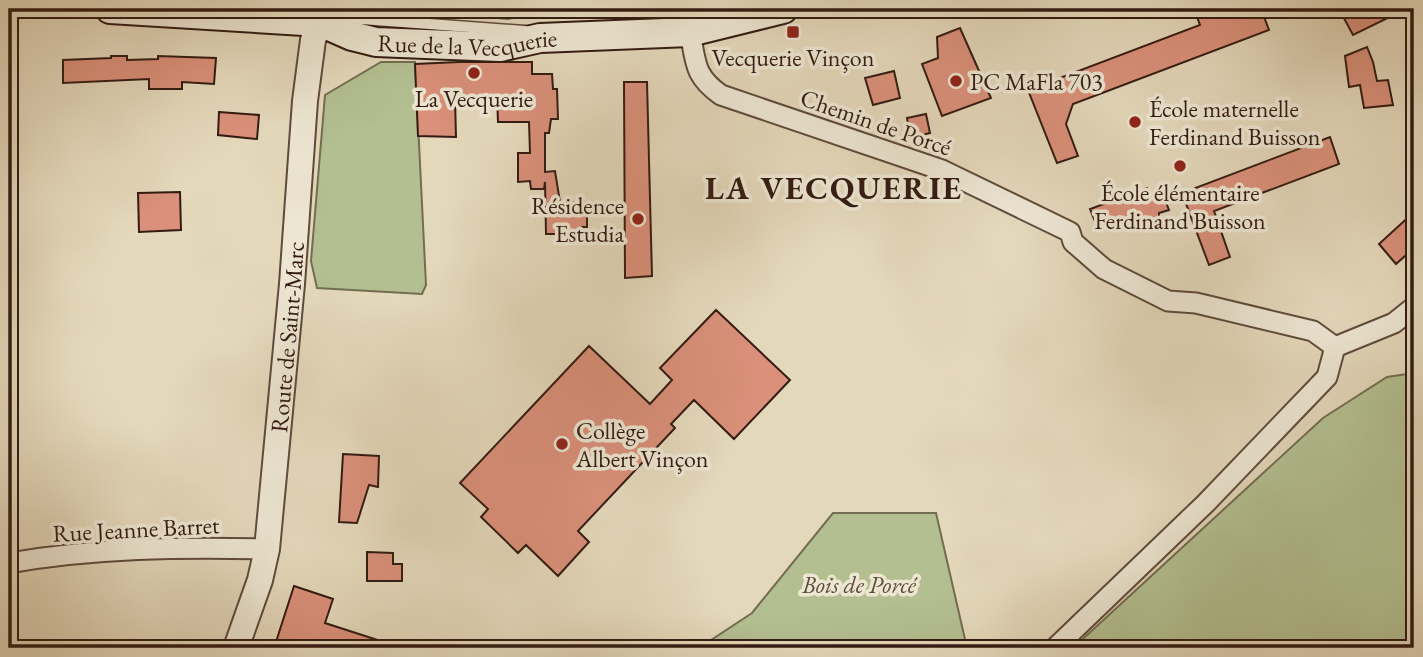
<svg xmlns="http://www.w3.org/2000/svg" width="1423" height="657" viewBox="0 0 1423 657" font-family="'EB Garamond',serif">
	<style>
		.green { fill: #b3bf91; stroke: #736d52; stroke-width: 2 }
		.building { fill: #da907a; stroke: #331b12; stroke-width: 2 }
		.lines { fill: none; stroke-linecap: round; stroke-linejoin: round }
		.service-casing { stroke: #5f4a3c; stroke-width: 13 }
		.minor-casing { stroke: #5f4a3c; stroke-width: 23 }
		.tertiary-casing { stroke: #5f4a3c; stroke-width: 28 }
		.secondary-casing { stroke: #331b12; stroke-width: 32 }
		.service { stroke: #ede6d3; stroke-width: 10 }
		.minor { stroke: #ede6d3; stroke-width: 19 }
		.tertiary { stroke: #ede6d3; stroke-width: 24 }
		.secondary { stroke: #ede6d3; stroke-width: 28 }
		.poi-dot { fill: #8f2418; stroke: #ede6d3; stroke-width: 2.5 }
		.labels { text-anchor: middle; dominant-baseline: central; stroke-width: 7; stroke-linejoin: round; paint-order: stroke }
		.street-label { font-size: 24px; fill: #331b12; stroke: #ede6d3 }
		.poi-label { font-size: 24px; fill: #331b12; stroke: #ede6d3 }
		.park-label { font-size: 24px; font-style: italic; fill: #594c38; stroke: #ede6d3 }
		.district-label { font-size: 32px; font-weight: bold; letter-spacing: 2px; fill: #331b12; stroke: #ede6d3 }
	</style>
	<rect width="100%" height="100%" fill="#e4d8bb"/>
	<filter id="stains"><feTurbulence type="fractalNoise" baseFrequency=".00286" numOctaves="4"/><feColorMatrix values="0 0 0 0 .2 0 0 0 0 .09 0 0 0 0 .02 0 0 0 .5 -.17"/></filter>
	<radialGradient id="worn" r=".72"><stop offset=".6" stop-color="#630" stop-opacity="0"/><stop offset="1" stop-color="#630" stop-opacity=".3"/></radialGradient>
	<path class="green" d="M399,9H543V17L525,15L508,19Z
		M381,62H415L426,285L422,294L317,288L311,261L325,95Z
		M1414,373V648H1073L1323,418L1387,377Z
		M833,513H936L967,648H699L752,613Z"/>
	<path class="building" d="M1194,9H1261L1269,30L1073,104L1066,124L1078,156L1057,163L1028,90L1200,25Z
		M1339,9H1406L1353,35Z
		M960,28L991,98L942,116L922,64L938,58L937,37Z
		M1367,47L1373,62L1377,81L1388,80L1393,105L1364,108L1360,85L1349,87L1345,56Z
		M111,56H127V60L158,59V56L216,58L214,84L182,82V89H149V79L63,83V60L111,58Z
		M459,62H532V74H552L553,89H557L558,119H551L549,133H545V172L555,171L560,202H587V227H582L583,238H574L573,241L559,242V234H546L545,182L544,189H531L530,181L518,182V153H530L529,122H498L497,97L455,98L456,137L418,136L415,64Z
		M894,71L900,98L873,105L865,78Z
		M624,82H647L652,276L625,278Z
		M219,112L259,115L257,139L218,135Z
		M926,114L930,133L910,138L907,118Z
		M1330,137L1339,164L1214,211L1230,257L1209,265L1182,193Z
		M1147,188L1150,196L1162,192L1169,210L1159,213V218L1135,227L1131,217L1098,229L1090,209Z
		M180,192L181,230L139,232L138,193Z
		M1414,212V248L1396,264L1379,244Z
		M716,310L790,380L734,439L694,400L671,424L675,428L578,531L589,542L558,576L526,545L518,553L481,517L488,509L460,483L589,346L650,404L672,380L660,368Z
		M343,454L379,456L378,487L369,485L357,523L339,522Z
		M367,552L393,553V564H402V581H367Z
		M294,586L333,599L325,623L393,645V648H324L303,641L300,648H274Z"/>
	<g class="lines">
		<defs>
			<path id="service" d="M335,20L348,18L525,31"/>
			<path id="minor" d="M690,32C696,63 694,76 721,95L942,170L1070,232L1073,242L1104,269L1168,301L1196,303L1313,331L1335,347
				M1335,347L1394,323L1414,307
				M9,563C94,548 181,547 267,549
				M1055,648L1205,504L1327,377L1335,347"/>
			<g id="tertiary">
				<path id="s1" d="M236,648L260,580L267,549L292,284L305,101L313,40L320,22L322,9"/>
			</g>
			<g id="secondary">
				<path id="s2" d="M110,9L320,22L352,36L376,42L500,47L540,38L690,32L783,9"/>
			</g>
		</defs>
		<use href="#service" class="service-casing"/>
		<use href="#minor" class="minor-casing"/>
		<use href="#tertiary" class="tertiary-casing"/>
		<use href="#secondary" class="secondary-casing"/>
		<use href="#service" class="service"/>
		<use href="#minor" class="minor"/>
		<use href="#tertiary" class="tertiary"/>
		<use href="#secondary" class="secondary"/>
	</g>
	<g class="poi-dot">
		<rect x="786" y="25" width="14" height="14" rx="3.5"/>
		<circle cx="474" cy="73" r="7"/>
		<circle cx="956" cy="81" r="7"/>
		<circle cx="1135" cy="122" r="7"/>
		<circle cx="1180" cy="166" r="7"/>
		<circle cx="638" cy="219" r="7"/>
		<circle cx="562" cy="444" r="7"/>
	</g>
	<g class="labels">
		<g class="street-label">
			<text stroke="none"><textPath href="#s2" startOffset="362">Rue de la Vecquerie</textPath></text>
			<text transform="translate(876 122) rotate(19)">Chemin de Porcé</text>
			<text stroke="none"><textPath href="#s1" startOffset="317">Route de Saint-Marc</textPath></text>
			<text transform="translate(136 529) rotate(-3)">Rue Jeanne Barret</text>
		</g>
		<g class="poi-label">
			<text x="793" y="57">Vecquerie Vinçon</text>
			<text x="970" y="81" text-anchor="start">PC MaFla 703</text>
			<text x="474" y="98">La Vecquerie</text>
			<text x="1149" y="108" text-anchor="start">École maternelle<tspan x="1149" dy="28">Ferdinand Buisson</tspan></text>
			<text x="1180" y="192">École élémentaire<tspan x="1180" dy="28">Ferdinand Buisson</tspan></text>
			<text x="624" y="205" text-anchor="end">Résidence<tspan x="624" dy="28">Estudia</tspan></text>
			<text x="576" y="430" text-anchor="start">Collège<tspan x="576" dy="28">Albert Vinçon</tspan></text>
		</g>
		<g class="park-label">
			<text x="859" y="584">Bois de Porcé</text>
		</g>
		<g class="district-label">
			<text x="834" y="188">LA VECQUERIE</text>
		</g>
	</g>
	<rect width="1423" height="657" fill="none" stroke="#e4d8bb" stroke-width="35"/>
	<rect x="10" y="10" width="1402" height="636" fill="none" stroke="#331b12" stroke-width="3.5"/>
	<rect x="18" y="18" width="1388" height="622" fill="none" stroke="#331b12" stroke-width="2"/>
	<rect width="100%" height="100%" filter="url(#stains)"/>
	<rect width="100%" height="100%" fill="url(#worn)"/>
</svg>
